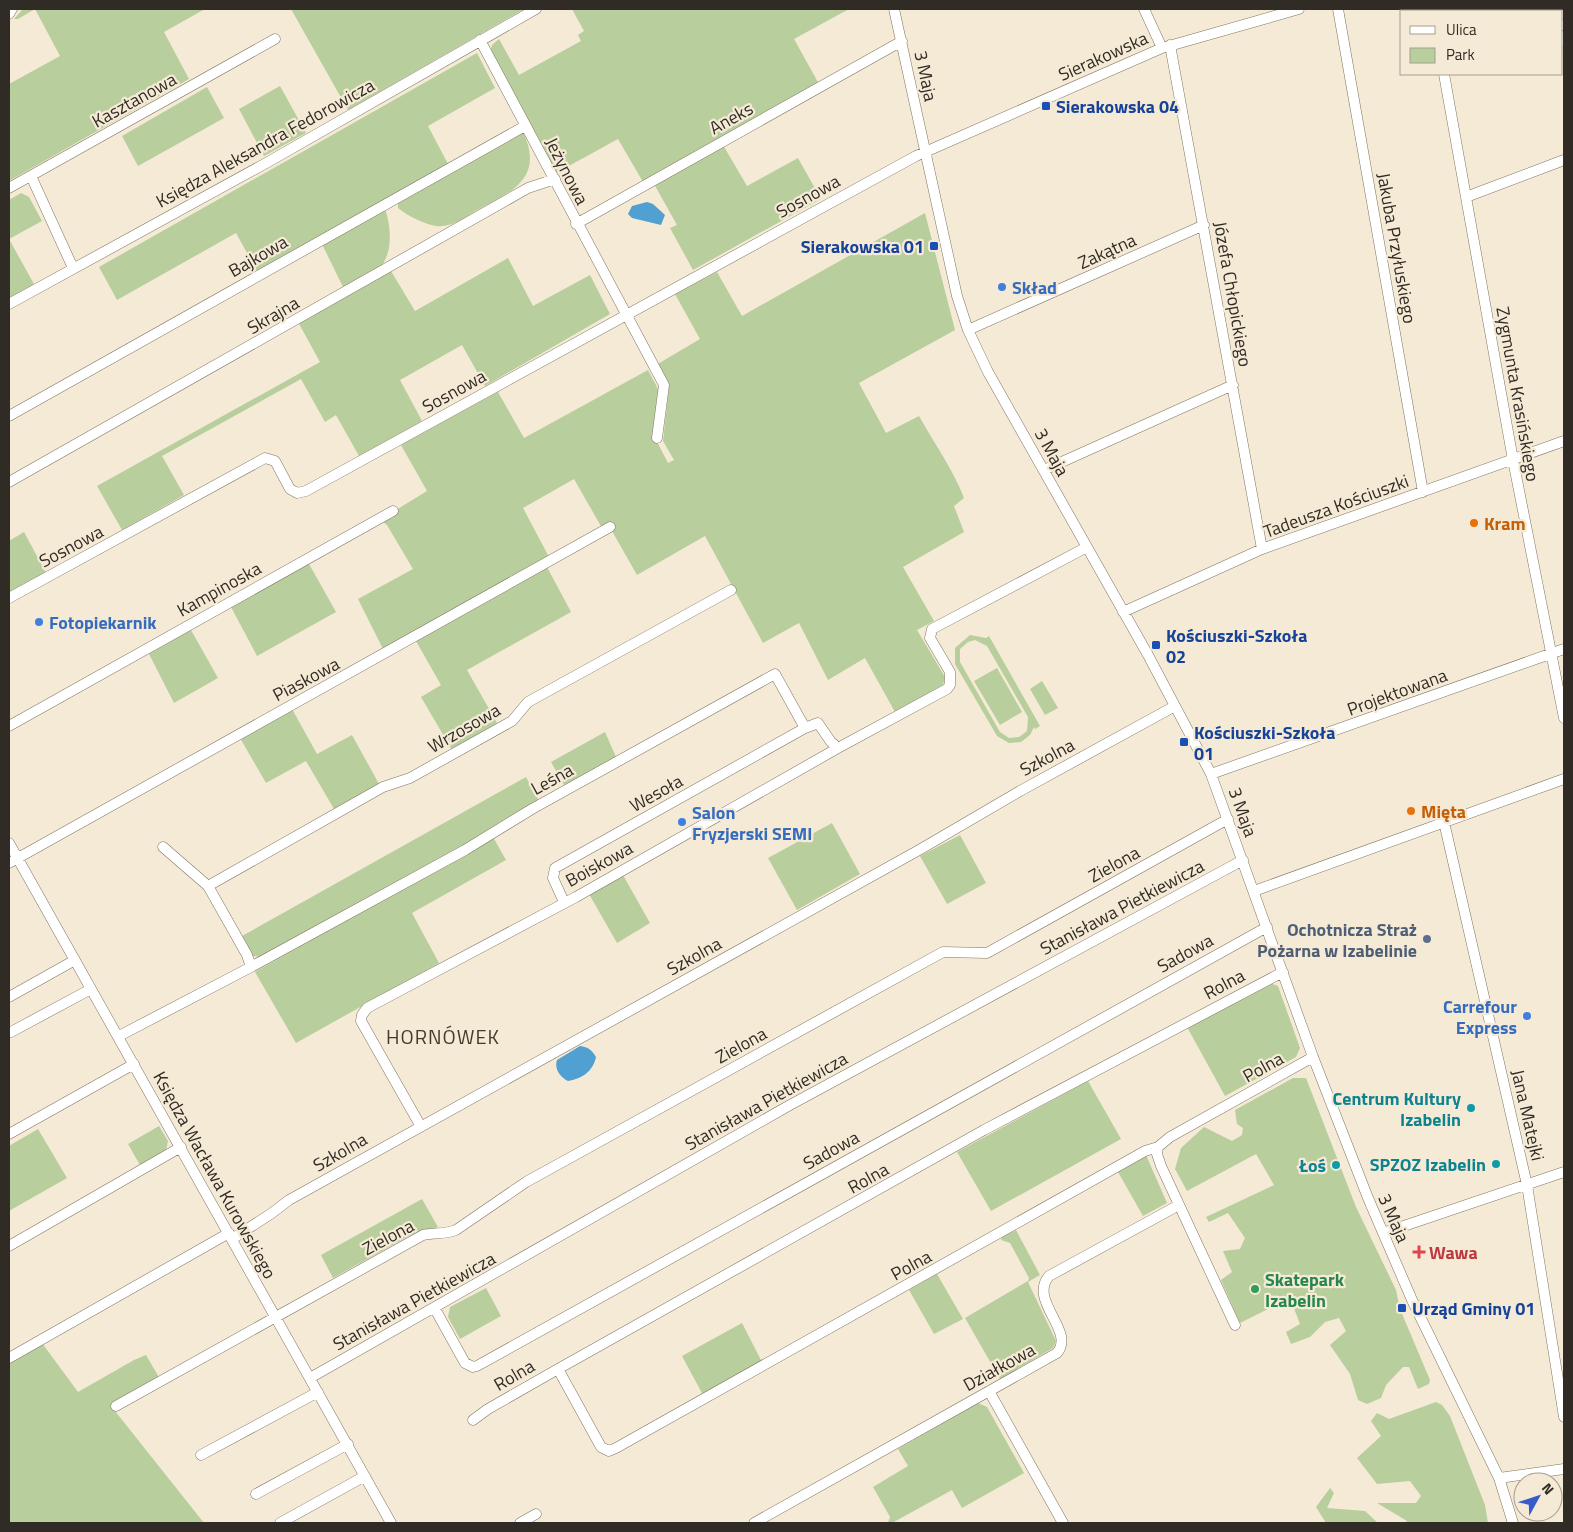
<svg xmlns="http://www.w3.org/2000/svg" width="1573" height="1532" viewBox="0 0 1573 1532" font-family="'Titillium Web',sans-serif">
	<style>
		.green { fill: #b8ce9c; fill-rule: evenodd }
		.water { fill: #50a0d1 }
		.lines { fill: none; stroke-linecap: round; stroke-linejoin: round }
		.minor-casing { stroke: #7e7463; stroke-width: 11 }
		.minor { stroke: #fff; stroke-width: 10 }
		.transit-dot { fill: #1a4fb4; stroke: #f5ead6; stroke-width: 2 }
		.shop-dot { fill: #3f7fe0; stroke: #f5ead6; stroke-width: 2 }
		.food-dot { fill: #e8710a; stroke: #f5ead6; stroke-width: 2 }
		.service-dot { fill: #5c6f8a; stroke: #f5ead6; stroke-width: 2 }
		.culture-dot { fill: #0f9aa8; stroke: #f5ead6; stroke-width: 2 }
		.health-dot { fill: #e0444e; stroke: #f5ead6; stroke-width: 2 }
		.leisure-dot { fill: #2e9e5b; stroke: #f5ead6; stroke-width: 2 }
		.labels { text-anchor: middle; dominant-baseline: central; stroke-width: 4.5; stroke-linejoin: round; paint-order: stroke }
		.street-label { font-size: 18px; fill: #302b24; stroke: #f5ead6 }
		.transit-label { font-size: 18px; font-weight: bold; fill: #164399; stroke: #f5ead6; text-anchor: start }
		.shop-label { font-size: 18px; font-weight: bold; fill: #366cbe; stroke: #f5ead6; text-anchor: start }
		.food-label { font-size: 18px; font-weight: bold; fill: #c56008; stroke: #f5ead6; text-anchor: start }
		.service-label { font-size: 18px; font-weight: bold; fill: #4e5e75; stroke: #f5ead6; text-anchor: end }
		.culture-label { font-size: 18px; font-weight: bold; fill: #0d838f; stroke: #f5ead6; text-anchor: end }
		.health-label { font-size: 18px; font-weight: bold; fill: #be3a42; stroke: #f5ead6; text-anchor: start }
		.leisure-label { font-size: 18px; font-weight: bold; fill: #27864d; stroke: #f5ead6; text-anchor: start }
		.quarter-label { font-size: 20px; letter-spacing: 1px; fill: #433a2a; stroke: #f5ead6 }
	</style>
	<rect width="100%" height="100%" fill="#f5ead6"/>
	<path class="green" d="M23,9H205L164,32L189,79L9,181V84L60,56L35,9L18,19H14Z
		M291,9H524L348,110Z
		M572,9H849L794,39L819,84L643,182L618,139L556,173L490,53L492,45L499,39L519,75L581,41L578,35L584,31Z
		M477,53L495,88L428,126L448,164L257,271L236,233L117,300L99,267Z
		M280,86L306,133L264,156L239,109Z
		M207,87L224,118L138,166L122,136Z
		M523,132C545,179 511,192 475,211C464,218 451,228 436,226C424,224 408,216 398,208V201Z
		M723,145L747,186L798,158L821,199L693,270L670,228L677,225L654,184Z
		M21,193L29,197L42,221L9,239L34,284L9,299V200Z
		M385,209C391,226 394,255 378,269C368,277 355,283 344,289L322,244Z
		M925,213L955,330L859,383L886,433L919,416C934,443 953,469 964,498L954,506L964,532L903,567L934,621L917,630L945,677L943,685L895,712L865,658L828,680L799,623L763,643L705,536L637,575L612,531L602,528L574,479L523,508L549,557L547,567L571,612L467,670L497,723L452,750L421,697L441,685L412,634L384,651L358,599L413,569L387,525L383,522L394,517L396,510L427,491L401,445L498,392L524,438L648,370L658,389L653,434L668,463L674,460L663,441L669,387L656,365L700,339L675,294L717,272L742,316Z
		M508,258L533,306L590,275L610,314L485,386L462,345L400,380L422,421L359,456L336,415L325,422L301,379L162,456L184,495L122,530L97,486L320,362L298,322L391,271L415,311Z
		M24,532L46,573L9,593V541Z
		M309,564L336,612L257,656L231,607Z
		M191,630L218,678L174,703L149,654Z
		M970,635L986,638L989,636L1040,726L1035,729L1034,727L1030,735L1021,742L1009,743L997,736L955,664V648ZM975,640L987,646L1028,717L1027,731L1019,737L1009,738L1000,732L960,662V649L968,642Z
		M997,668L1022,712L1000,725L974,681Z
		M1042,681L1058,708L1045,715L1030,689Z
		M292,709L317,754L352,735L379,784L334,809L306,761L266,783L240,738Z
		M605,732L616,757L564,785L551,762Z
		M526,777L539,801L463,847L261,957L253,956L242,936Z
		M832,823L860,874L797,910L768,858Z
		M960,835L986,883L947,904L920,856Z
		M493,837L506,860L412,913L439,963L296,1043L255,972Z
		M623,875L650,923L617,943L589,894Z
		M1270,983L1278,986L1300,1048L1296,1057L1225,1096L1187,1027Z
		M1293,1078H1306L1356,1207L1396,1290L1400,1309L1430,1380L1429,1384L1418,1389L1409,1367H1403L1386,1385L1381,1398L1367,1404L1358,1400L1350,1374L1330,1345L1346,1331L1339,1318L1325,1322L1310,1337L1291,1344L1286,1332L1300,1324L1290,1298L1240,1323L1221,1280L1232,1272L1223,1251L1240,1249L1245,1238L1228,1213L1209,1222L1206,1217L1274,1185L1256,1154L1187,1191L1175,1169L1181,1148L1204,1127L1232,1141L1242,1135L1243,1128L1237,1124L1235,1110Z
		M1088,1081L1121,1139L991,1211L957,1152Z
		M159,1126L168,1141L166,1150L140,1165L128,1144Z
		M38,1129L67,1178L9,1211V1146Z
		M1146,1155L1167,1203L1143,1216L1118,1172Z
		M422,1199L438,1227L409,1236L333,1278L321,1255Z
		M1016,1230L1040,1275L1028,1282L1056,1341L1053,1348L1000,1379L965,1318L1028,1281L1029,1278L1010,1243L1001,1240L1002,1237Z
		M937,1274L963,1319L934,1334L909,1290Z
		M486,1288L501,1316L460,1339L448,1317L450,1307Z
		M742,1323L762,1362L703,1395L682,1356Z
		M42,1343L78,1392L134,1360L146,1355L160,1379L111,1406L204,1523H9V1363Z
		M1436,1402L1442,1405L1450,1416L1485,1505L1488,1523H1406L1407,1521L1377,1503H1416L1421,1496L1410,1481L1377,1484L1357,1458L1381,1436L1371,1421L1377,1413L1389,1419Z
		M978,1403L987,1407L1024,1473L962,1508L952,1490L892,1523H888L890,1517L873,1487L908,1466L898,1449Z
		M1330,1488L1334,1493L1327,1508L1365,1511L1378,1523H1326L1316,1507Z"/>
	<path class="water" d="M647,202L653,204L665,215L661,225L632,218L628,214L632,206Z
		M580,1046C588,1047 592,1050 596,1057C593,1072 581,1079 568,1081C560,1077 554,1069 557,1060Z"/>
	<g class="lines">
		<defs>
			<path id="minor" d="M894,9L957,296L968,330L988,372L1148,655L1211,774L1313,1057L1368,1198L1412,1300L1499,1478L1513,1523
				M1144,9L1162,48
				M1338,9L1423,492
				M1432,9L1433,11
				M1552,9L1553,11
				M9,14L12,9
				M1562,25H1564
				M1562,36L1564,43
				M480,40L664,385L657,438
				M1170,45L1262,549
				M1444,74L1513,460L1564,718
				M31,176L73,268
				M9,188L275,39
				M1466,197L1564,160
				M576,224L902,41
				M9,304L268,162L536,9
				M968,330L1204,225
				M9,416L525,126
				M1044,470L1233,385
				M9,482L528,188L555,179
				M9,598L265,458L275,461L290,489L297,493L306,491L916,156L1162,48L1299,9
				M1123,612L1262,549L1564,441
				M9,726L393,511
				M1211,774L1564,649
				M1444,822L1527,1185L1564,1417
				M9,843L391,1523
				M9,863L610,527
				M208,886L383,787L410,778L512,721L528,702L731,590
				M1254,891L1564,779
				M564,902L553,878L555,868L805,728
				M251,967L465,850L532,809L775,674L805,728L818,723L831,742L838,748
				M9,997L75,960
				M11,1032L91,989
				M119,1036L251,967L247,955L208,886L163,847
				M420,1125L361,1021L362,1015L367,1008L576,897L838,748L947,689L950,685V672L930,638L932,629L1087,547
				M9,1134L134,1064
				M1158,1147L1157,1154L1161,1166L1235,1325
				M1383,1233L1564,1172
				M232,1239L272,1213L289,1200L919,850L1020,791L1175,706
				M9,1246L181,1147
				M435,1309L465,1363L473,1367L477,1366L1267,927
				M9,1358L229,1233
				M558,1369L601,1447L609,1451L616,1448L1145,1151L1158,1147L1170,1137L1313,1057
				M310,1378L790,1105L1243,860
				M989,1391L1063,1523
				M116,1406L423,1235C434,1233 446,1234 456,1230L526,1182L943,952L987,953L1228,819
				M473,1420L488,1409L558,1369L984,1130L1283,972
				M201,1455L318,1392
				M1499,1478L1564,1469
				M256,1494L348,1444
				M280,1523L365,1476
				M520,1523L536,1514
				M754,1523L1057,1353C1076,1331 1028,1301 1049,1276L1179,1205"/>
		</defs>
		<use href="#minor" class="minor-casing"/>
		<use href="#minor" class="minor"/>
	</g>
	<g class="transit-dot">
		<rect x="1041" y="101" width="10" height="10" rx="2.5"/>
		<rect x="929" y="241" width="10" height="10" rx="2.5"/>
		<rect x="1151" y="640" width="10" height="10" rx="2.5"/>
		<rect x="1179" y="737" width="10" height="10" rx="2.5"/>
		<rect x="1397" y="1303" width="10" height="10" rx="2.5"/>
	</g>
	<g class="shop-dot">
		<circle cx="1002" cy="287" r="5"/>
		<circle cx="39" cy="622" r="5"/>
		<circle cx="682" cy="822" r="5"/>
		<circle cx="1527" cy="1016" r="5"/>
	</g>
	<g class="food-dot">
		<circle cx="1474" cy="523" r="5"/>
		<circle cx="1411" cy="811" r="5"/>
	</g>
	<circle class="service-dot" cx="1427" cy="939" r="5"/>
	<g class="culture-dot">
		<circle cx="1471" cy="1108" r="5"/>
		<circle cx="1496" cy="1164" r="5"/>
		<circle cx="1336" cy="1165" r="5"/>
	</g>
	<path class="health-dot" d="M1416.5 1244.5h5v5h5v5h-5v5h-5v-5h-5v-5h5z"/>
	<circle class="leisure-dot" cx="1255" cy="1289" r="5"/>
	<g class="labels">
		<g class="street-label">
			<text transform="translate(1103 56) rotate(-24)">Sierakowska</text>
			<text transform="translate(926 76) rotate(78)">3 Maja</text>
			<text transform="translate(134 100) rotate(-29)">Kasztanowa</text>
			<text transform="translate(731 118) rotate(-29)">Aneks</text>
			<text transform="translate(265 143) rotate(-29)">Księdza Aleksandra Fedorowicza</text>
			<text transform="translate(567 171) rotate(63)">Jeżynowa</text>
			<text transform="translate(808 196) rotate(-29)">Sosnowa</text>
			<text transform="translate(1397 248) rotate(80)">Jakuba Przyłuskiego</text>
			<text transform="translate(1107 251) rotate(-24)">Zakątna</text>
			<text transform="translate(258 256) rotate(-30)">Bajkowa</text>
			<text transform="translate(1233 294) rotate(80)">Józefa Chłopickiego</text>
			<text transform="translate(273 315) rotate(-30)">Skrajna</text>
			<text transform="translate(454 391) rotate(-29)">Sosnowa</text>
			<text transform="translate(1518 394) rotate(80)">Zygmunta Krasińskiego</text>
			<text transform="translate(1052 452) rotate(61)">3 Maja</text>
			<text transform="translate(1336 506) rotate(-20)">Tadeusza Kościuszki</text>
			<text transform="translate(71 546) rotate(-28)">Sosnowa</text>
			<text transform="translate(219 589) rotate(-29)">Kampinoska</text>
			<text transform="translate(306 679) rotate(-28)">Piaskowa</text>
			<text transform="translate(1397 692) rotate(-20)">Projektowana</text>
			<text transform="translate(464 728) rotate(-30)">Wrzosowa</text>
			<text transform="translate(1047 757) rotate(-28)">Szkolna</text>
			<text transform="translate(552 779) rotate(-29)">Leśna</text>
			<text transform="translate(656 793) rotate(-29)">Wesoła</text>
			<text transform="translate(1243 812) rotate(70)">3 Maja</text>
			<text transform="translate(599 864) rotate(-29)">Boiskowa</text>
			<text transform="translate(1114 864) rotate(-29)">Zielona</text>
			<text transform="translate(1122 907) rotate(-28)">Stanisława Pietkiewicza</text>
			<text transform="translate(1185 953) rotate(-29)">Sadowa</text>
			<text transform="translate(694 956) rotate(-29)">Szkolna</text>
			<text transform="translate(1224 984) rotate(-28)">Rolna</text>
			<text transform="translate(741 1045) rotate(-29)">Zielona</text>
			<text transform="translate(1263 1067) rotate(-29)">Polna</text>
			<text transform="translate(766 1101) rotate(-29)">Stanisława Pietkiewicza</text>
			<text transform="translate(1528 1115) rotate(77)">Jana Matejki</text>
			<text transform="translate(831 1150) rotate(-29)">Sadowa</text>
			<text transform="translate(340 1152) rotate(-30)">Szkolna</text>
			<text transform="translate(215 1175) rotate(61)">Księdza Wacława Kurowskiego</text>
			<text transform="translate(868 1178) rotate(-29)">Rolna</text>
			<text transform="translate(1394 1218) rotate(66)">3 Maja</text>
			<text transform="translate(388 1237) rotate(-28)">Zielona</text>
			<text transform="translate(911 1265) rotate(-29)">Polna</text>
			<text transform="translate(414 1301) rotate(-29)">Stanisława Pietkiewicza</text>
			<text transform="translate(999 1367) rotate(-29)">Działkowa</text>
			<text transform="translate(514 1375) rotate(-30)">Rolna</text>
		</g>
		<g class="transit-label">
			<text x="1056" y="106">Sierakowska 04</text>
			<text x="924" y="246" text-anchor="end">Sierakowska 01</text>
			<text x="1166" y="635">Kościuszki-Szkoła<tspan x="1166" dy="21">02</tspan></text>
			<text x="1194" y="732">Kościuszki-Szkoła<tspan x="1194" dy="21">01</tspan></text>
			<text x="1412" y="1308">Urząd Gminy 01</text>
		</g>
		<g class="shop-label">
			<text x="1012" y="287">Skład</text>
			<text x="49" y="622">Fotopiekarnik</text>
			<text x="692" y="812">Salon<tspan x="692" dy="21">Fryzjerski SEMI</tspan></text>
			<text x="1517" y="1006" text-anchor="end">Carrefour<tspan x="1517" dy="21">Express</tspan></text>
		</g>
		<g class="food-label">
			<text x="1484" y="523">Kram</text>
			<text x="1421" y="811">Mięta</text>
		</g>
		<g class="service-label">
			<text x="1417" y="929">Ochotnicza Straż<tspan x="1417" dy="21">Pożarna w Izabelinie</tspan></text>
		</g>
		<g class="culture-label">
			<text x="1461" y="1098">Centrum Kultury<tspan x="1461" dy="21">Izabelin</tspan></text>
			<text x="1486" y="1164">SPZOZ Izabelin</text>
			<text x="1326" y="1165">Łoś</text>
		</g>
		<g class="health-label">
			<text x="1429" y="1252">Wawa</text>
		</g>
		<g class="leisure-label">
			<text x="1265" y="1279">Skatepark<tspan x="1265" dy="21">Izabelin</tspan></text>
		</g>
		<g class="quarter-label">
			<text x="443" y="1036">HORNÓWEK</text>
		</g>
	</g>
	<rect width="1573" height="1532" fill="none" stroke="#302b24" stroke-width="20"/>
	<rect x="1400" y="10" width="162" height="65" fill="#f5ead6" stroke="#a69e8f"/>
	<rect x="1410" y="26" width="25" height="8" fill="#ffffff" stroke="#a69e8f"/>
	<text x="1446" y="35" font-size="15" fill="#302b24">Ulica</text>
	<rect x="1410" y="48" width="25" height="15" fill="#b8ce9c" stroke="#a69e8f"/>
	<text x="1446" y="60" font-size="15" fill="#302b24">Park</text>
	<g transform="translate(1538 1497) rotate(50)"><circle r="24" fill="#f5ead6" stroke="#a69e8f"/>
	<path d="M0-4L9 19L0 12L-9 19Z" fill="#395acb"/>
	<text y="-8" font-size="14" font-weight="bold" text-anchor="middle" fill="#302b24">N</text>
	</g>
</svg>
